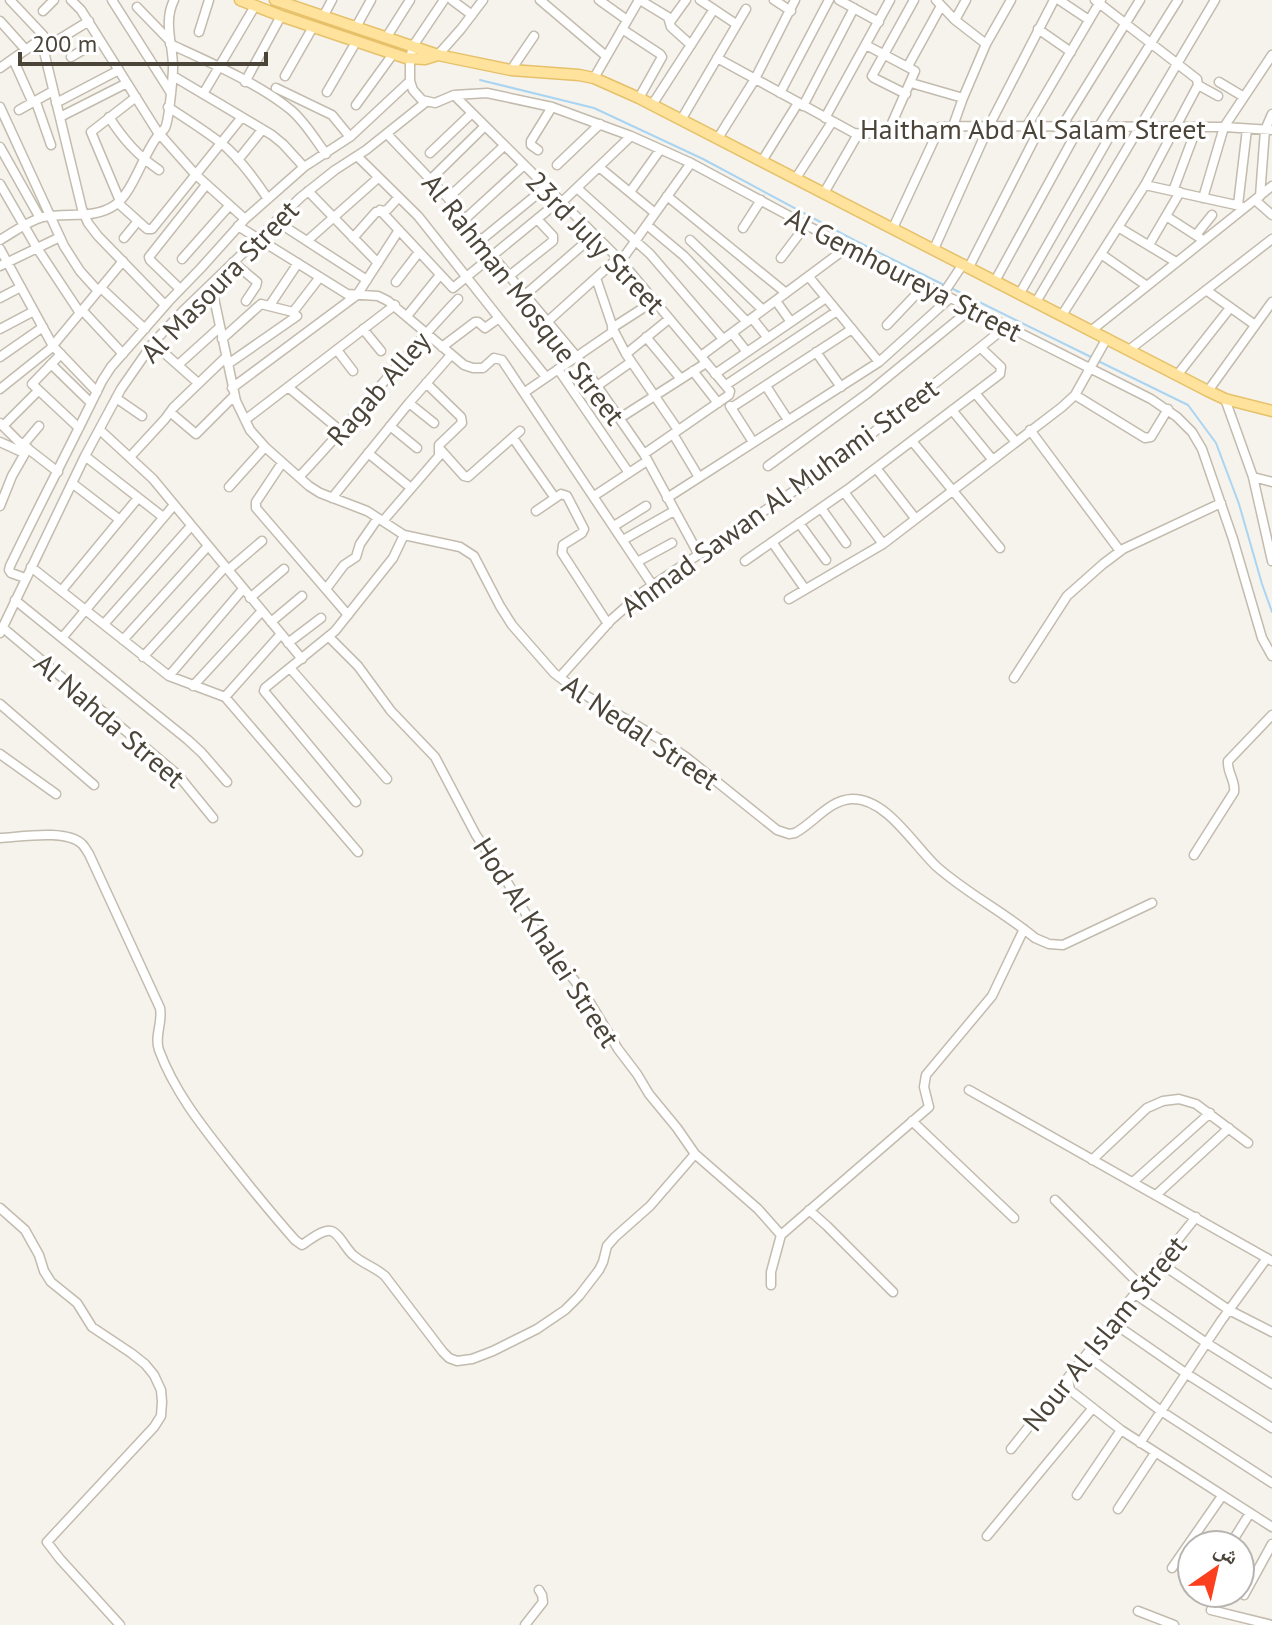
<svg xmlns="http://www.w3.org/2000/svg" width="1272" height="1625" viewBox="0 0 1272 1625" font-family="'PT Sans','Noto Naskh Arabic',sans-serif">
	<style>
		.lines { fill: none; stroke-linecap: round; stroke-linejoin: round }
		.stream { stroke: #a9d4f2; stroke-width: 2 }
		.minor-casing { stroke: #c2bbae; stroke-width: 11 }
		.major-casing { stroke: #e6c16a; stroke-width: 13 }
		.minor { stroke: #fff; stroke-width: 8 }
		.major { stroke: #ffe39c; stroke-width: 10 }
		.labels { text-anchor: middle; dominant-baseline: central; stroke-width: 7; stroke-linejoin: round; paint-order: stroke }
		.street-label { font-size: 28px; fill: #4b4439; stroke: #fff }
	</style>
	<rect width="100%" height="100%" fill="#f6f3ec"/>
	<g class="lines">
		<path class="stream" d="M480,80L594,108L703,159L854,240L944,285
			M949,287L1091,357
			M1096,360L1188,405L1216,443L1239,504L1262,584L1272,612"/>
		<defs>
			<path id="minor" d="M10,0L43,35L41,39L82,209L88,223L98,236L165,305
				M71,0L81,10L157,131L195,174L245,219
				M112,0L171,93
				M444,0L413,46L410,59V81L413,90L422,100L435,103L454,95L487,93L552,107L631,136L691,163L806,225L1151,399L1177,417L1192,432L1202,449L1233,539L1262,638L1272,656
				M452,0L472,15
				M540,0L606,56
				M599,0L627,20
				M640,0L668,17L671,27L691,45
				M700,0L736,24
				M774,0L791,11
				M839,0L879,22
				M936,0L955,20L986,44
				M1059,0L1089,20
				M1095,0L1197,79L1198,85L1218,96
				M137,7L169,40
				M43,11L54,0
				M323,17L332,0
				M955,20L966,0
				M0,21L26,50
				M670,22L686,0
				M356,27L371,0
				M622,29L660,54L662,57L639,98
				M1038,29L1071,52
				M199,32L209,0
				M386,38L410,0
				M58,40L89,21
				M170,44C209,62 258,83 291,110C305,122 315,139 326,154
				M866,45L915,71L888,132
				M438,55L461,29L483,0
				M71,57L100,40
				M717,58L854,133L863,134L953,126L1224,127L1272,130
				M13,59L31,99L37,105L51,145
				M908,66L941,6
				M0,68L41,39
				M511,70L534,36
				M173,76L272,135L283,144L304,167
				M285,76L313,27
				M594,78L639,0
				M245,82L281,16
				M1219,82L1244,97
				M911,83L963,98
				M276,88L332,115L350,137
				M327,92L356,42
				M780,93L829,0
				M203,94L255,6
				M906,94L874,78L872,76L914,0
				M454,95L621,261L730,391L729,395L644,454
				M56,103L119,70
				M356,105L393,54
				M652,105L714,9
				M803,106L854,8
				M0,107L64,246L80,271L98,291
				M168,107C188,120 209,133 227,148C243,163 256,181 268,199
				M19,110L53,91
				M60,117L127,83
				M109,117C123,139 137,155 159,170
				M825,118L890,0
				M681,120L746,9
				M953,126L963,98L986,44L1011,0
				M1027,126L1101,0
				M1062,126L1140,0
				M1099,126L1178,0
				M387,134L448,198L480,241L577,357L644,454L699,555
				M718,138L755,79L795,0
				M0,147L40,218
				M538,150L531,145V141L552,107
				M430,153L472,113
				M357,156L418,216L546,377
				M238,160L262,130
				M762,161L798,103
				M557,165L600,124
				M599,167L655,213
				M796,178L832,122
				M431,179L485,126
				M0,184L37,248L80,313
				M1145,185L1245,207
				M577,188L650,254L723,339
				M308,191L378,263
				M1173,191L1197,127
				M630,192L660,150
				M824,193L858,134
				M667,196L786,293
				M1260,196L1265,130L1272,114
				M448,198L504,146
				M1203,198L1224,127L1272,55
				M1255,200L1272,215
				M120,201L91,132L136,97
				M118,203L147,229H152L242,117
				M561,203L631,136
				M1238,205L1247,129
				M380,210L453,288L559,201
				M1166,216L1203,240
				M464,220L524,165
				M276,221L367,280
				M647,225L684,256L747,322
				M238,226L347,294L378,296L388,301L464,365L473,368H483L494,358L502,360L653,586
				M1118,227L1176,262
				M743,228L761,200
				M893,228L940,127
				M1196,235L1212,215
				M124,238L138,221
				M353,238L376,212L387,210L398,198
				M0,240C14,232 28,221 43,217C67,212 94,220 115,205C133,192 143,155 157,137C158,135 164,130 165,128C169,121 173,76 173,67C173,44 163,22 174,0
				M690,240L763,310
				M307,241L378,178
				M480,241L546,187
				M1149,245L1180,192
				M0,249L53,346L97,392
				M934,249L989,126L1054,0
				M1101,254L1147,286
				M781,258L806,225
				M182,259L229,206
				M621,261L691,163
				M233,262L257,282L256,286L246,301
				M0,266L60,237
				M969,267L1041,126
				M509,276L553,241V236L537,219
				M809,277L879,362
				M596,278L614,331L626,354L678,430
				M995,281L1080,126
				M396,282L419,252
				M211,284L236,401L250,430L265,447L309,486L320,493L367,511L404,535L460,547L474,556L500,606L512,625L554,673L575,689L661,740L686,757L777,830L789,834L795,833C815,822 829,800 852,799C886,798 913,844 936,866C966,893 1004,912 1035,938L1049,944L1063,945L1152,903
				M101,288L145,329
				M180,289L150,260L149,257L206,185
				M1206,290L1255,325
				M1020,293L1115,127
				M943,294L963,264
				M525,295L594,235
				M0,298L21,287
				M776,301L791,322
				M1036,302L1215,0
				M270,305L298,263
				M82,310L123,354
				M1062,315L1145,185L1198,85
				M407,316L440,275
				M752,318L768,338
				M547,322L618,258
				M887,325L925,285
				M612,328L654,301
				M0,329L34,311
				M363,329L381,351
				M1092,330L1272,186
				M732,333L747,352
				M646,337L681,379
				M222,339L261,304L293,312L320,277
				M153,343L198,383
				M442,347L475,322H478L485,328L499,318
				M337,350L353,371
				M1129,350L1272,239
				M816,352L841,387
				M61,354L32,384L79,428
				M626,354L669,319
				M701,356L849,246
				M0,357L43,327
				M51,364L91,403
				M228,364L297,316
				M178,365L220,327
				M558,369L629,473
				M693,371L718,403
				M715,374L826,298
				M1178,374L1230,308
				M726,385L837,311
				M597,386L631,362
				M766,386L788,420
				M288,387L342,432
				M232,388L357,295L399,230
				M0,389L50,349L123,261
				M1208,391L1272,302
				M525,392L614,331
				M975,393L1015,441
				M1075,395L1145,438L1151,437L1168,409
				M116,398L142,416
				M1225,399L1253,477L1272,561
				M409,403L434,423
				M730,406L753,442
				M731,408L852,329
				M952,410L992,459
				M170,412L196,434L234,396
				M620,418L706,363
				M245,420L395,305
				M0,423L18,441L58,472
				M3,426L38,391
				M390,426L417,448
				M100,430L153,479L302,659
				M1030,430L1120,551
				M673,434L697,474
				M513,438L555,498
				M912,441L1000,548
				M0,442L24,453
				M23,445L39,426
				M439,448L464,476L468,477L520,431
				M368,453L411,488
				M85,456L163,517
				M130,457L165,419L173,408L226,357
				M282,463L256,502V508L348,615
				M768,466L868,393L972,308
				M876,468L915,518
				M299,477C353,420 403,357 458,299
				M1253,477L1272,482
				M72,483L120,520
				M229,487L265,447
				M844,492L883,544
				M594,496L647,461
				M332,498L409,403L451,355
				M667,498L879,362L950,298
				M0,506L12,476L28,448
				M821,508L846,543
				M536,511L561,494L567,496L584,529L582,533L563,545L562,553L608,624
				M383,521L439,456V445L462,423L461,417L426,383
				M799,523L826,560
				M614,526L646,506
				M623,540L674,511
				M772,542L805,589
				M745,561L851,487L1000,374L1001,367L981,348
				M637,562L672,543
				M31,567L169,676L225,697L358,852
				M228,570L262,541
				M25,578L11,573L9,570L10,566C40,504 72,443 102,381L111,367L169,301L201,268L245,219L304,167L350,137L410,81
				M326,589L344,565L356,557L360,544L378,518
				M62,590L138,498
				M250,598L284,569
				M789,599L883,544L1062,407L1075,395L1107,338
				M15,600L188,740L202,753L227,782
				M271,622L302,596
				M104,624L191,526
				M2,627L178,775L213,818
				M0,633L85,456L121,389L153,343L182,312L301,197L335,170L366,150L426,102
				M329,637L358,666L391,711L435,757L476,835L503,875L539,936L583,991L618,1049L637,1074L649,1094L677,1128L695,1154L758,1209L781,1235
				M62,638L174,505
				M123,640L208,546
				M288,643L321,618
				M143,657L225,567
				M290,668L387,779
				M169,676L243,589
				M560,677L611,620L644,591L830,467L1007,326
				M1014,678L1067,596L1103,564L1123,549L1221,503
				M193,686L262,611
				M225,697L281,634
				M0,704L94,785
				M0,754L56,794
				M356,802L264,691L265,688L335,631L393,558L404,535
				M0,838C21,837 66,829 82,844C85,847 87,851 89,854L160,1008C163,1023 154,1036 159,1050C174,1091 202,1126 228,1159C250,1187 272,1214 295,1240L302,1245C308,1241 323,1229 331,1231C339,1233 346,1249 353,1255C363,1264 375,1267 385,1276L443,1352L449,1358L457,1361L472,1359L493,1351L537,1329L565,1310L579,1296L599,1270L603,1262L607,1246L615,1237L650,1206L695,1154
				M1194,855L1234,792C1236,781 1227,773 1228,761L1272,715
				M969,1090L1272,1261
				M912,1121L1014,1218
				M1092,1160L1147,1108L1163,1101L1179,1099L1196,1104L1248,1143
				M1133,1182L1210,1113
				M1156,1195L1229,1128
				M1055,1200L1141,1286
				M0,1208L25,1230L39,1255L44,1271L51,1282L77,1303L92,1327L131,1353L145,1364L154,1375L161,1390L162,1402L161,1416L154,1427L47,1542L60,1559L120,1625
				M809,1210L827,1226L893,1292
				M1160,1263L1229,1310L1272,1332
				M771,1285V1272L781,1235L929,1107L924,1087L926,1075L992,996L1024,929
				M1135,1294L1208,1344L1272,1384
				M1112,1322L1187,1374L1272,1428
				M1086,1355L1161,1411L1272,1483
				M1068,1379L1070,1390L1121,1430L1272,1527
				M1140,1443L1221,1321L1267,1258
				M1011,1449L1196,1217
				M1077,1495L1121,1430
				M1118,1509L1155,1453
				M987,1536L1092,1409
				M1230,1545L1250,1513
				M1172,1568L1222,1496
				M1244,1595L1272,1544
				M1211,1610L1272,1625
				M1138,1611L1174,1625
				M525,1625L543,1602L542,1595L539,1590"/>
			<path id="major" d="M240,0L281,16L406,58L425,59L438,55
				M275,0L438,55L511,70L579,75L594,78L639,98L1208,391L1225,399L1272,411"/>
		</defs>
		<use href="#minor" class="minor-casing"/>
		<use href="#major" class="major-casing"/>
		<use href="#minor" class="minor"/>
		<use href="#major" class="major"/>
	</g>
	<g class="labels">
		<g class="street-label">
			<text x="1033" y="128">Haitham Abd Al Salam Street</text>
			<text transform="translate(596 242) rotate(46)">23rd July Street</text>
			<text transform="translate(904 274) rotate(27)">Al Gemhoureya Street</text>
			<text transform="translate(219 281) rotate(-46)">Al Masoura Street</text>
			<text transform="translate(524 299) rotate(52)">Al Rahman Mosque Street</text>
			<text transform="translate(378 388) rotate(-49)">Ragab Alley</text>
			<text transform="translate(779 497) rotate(-36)">Ahmad Sawan Al Muhami Street</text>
			<text transform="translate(110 720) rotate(41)">Al Nahda Street</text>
			<text transform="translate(641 732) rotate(34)">Al Nedal Street</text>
			<text transform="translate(547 942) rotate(57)">Hod Al Khalei Street</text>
			<text transform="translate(1104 1333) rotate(-51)">Nour Al Islam Street</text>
		</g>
	</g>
	<g transform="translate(1216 1569) rotate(34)"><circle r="38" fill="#ffffff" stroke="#b7b4b0" stroke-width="2"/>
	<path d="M0-6L14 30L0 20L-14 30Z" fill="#fc3f1d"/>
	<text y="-12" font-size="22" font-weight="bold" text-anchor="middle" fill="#4b4439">ش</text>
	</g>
	<path d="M20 52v12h246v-12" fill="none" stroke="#4b4439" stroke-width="4"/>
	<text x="32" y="52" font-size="24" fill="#4b4439" stroke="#ffffff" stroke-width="6" paint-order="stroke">200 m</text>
</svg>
